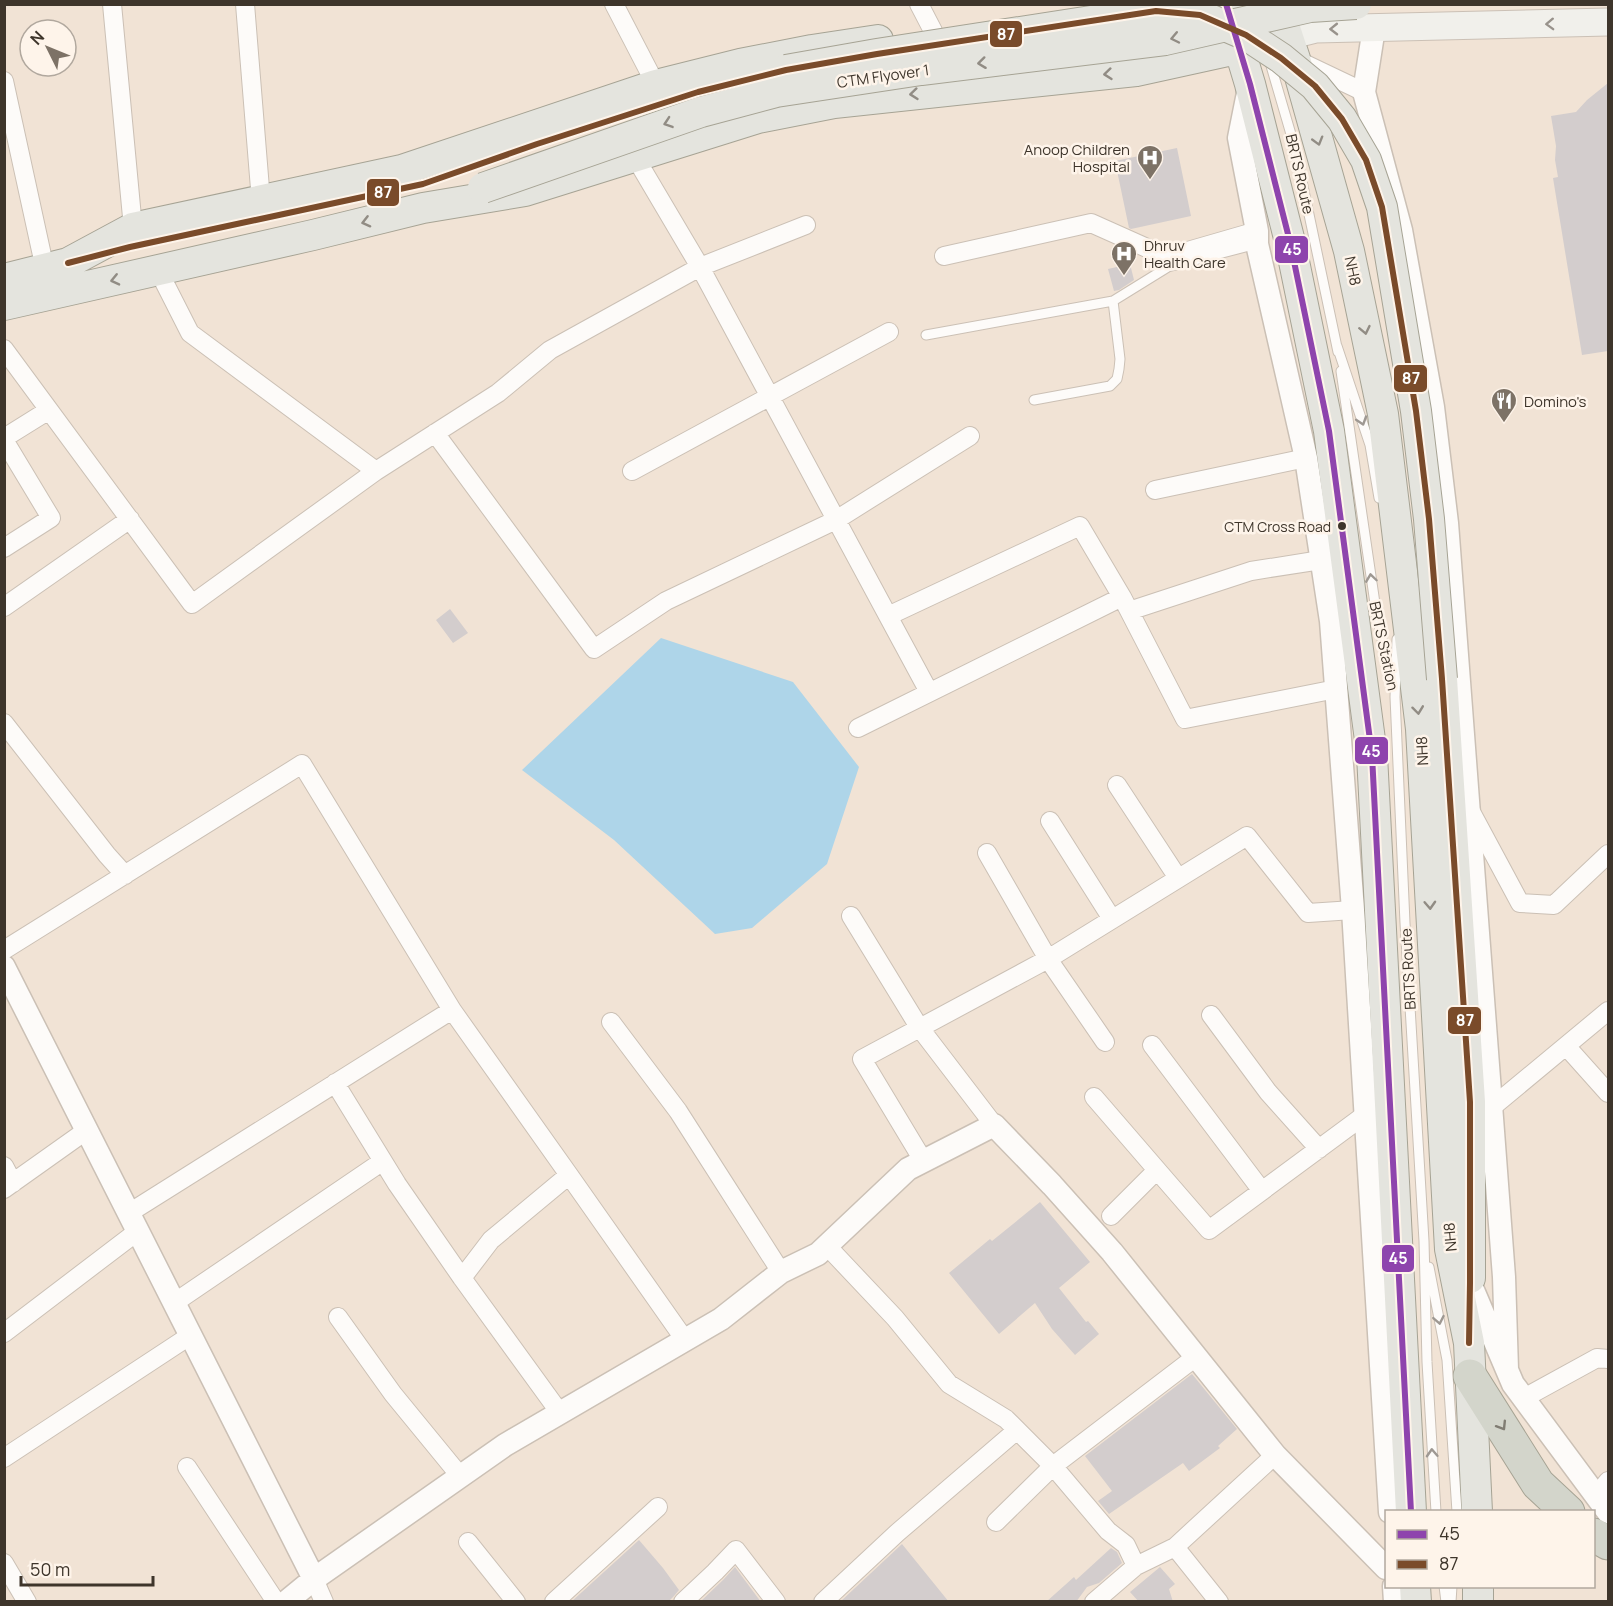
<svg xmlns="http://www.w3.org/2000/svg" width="1613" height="1606" viewBox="0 0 1613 1606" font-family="Manrope,sans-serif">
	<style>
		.water { fill: #aed5e9 }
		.building { fill: #d3cdcd }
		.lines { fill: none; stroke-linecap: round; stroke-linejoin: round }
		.service-casing { stroke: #cbc0b5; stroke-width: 11 }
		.minor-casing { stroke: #cbc0b5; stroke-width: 20 }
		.tertiary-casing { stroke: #cbc0b5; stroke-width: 25 }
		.secondary-casing { stroke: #cbc0b5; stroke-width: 29 }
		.primary-casing { stroke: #a6a394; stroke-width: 32 }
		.motorway-casing { stroke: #a6a394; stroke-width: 35 }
		.service { stroke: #fdfbf9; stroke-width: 9 }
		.minor { stroke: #fdfbf9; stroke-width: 18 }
		.tertiary { stroke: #fdfbf9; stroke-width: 22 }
		.secondary { stroke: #f1f0eb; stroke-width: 27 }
		.primary { stroke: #e4e4de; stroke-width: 30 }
		.motorway { stroke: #d3d5cb; stroke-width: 33 }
		.primary-bridge-casing { stroke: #a6a394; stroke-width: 32; stroke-linecap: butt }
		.primary-bridge { stroke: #e4e4de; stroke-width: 30 }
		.bus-1-casing { stroke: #fef4ea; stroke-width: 10 }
		.bus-2-casing { stroke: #fef4ea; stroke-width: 10 }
		.bus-1 { stroke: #8e44ad; stroke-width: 6 }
		.bus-2 { stroke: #7a4b2a; stroke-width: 6 }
		.oneway { stroke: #98928b }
		.oneway2 { stroke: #918c84 }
		.oneway3 { stroke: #9e9892 }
		.oneway4 { stroke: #817d73 }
		.bus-dot { fill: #3e352b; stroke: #fef4ea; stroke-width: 2 }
		.labels { text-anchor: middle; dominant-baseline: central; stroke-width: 5; stroke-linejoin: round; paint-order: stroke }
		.bus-label { font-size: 14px; fill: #3e352b; stroke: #fef4ea; text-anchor: end }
		.street-label { font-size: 15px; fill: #3e352b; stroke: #fef4ea }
		.poi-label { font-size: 15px; fill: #3e352b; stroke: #fef4ea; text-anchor: start }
		.line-badge { stroke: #fef4ea; stroke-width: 2 }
		.badge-label { font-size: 16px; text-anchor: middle; font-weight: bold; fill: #fff }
	</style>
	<rect width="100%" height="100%" fill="#f1e3d5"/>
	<path class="water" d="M661,638L793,682L859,767L827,864L752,928L715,934L614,840L522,770Z"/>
	<path class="building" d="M1608,83V351L1582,355L1553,178L1558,177L1555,160L1556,146L1551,116L1576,112L1587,100Z
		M1177,148L1191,216L1131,229L1129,228L1115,161Z
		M1130,264L1134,280L1119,290L1114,291L1108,269Z
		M450,609L468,633L453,643L436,620Z
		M1040,1202L1090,1262L1059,1288L1086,1322L1088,1321L1099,1334L1075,1355L1052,1329L1035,1303L999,1334L949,1273L990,1239L992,1241Z
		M1192,1374L1237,1429L1218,1446L1220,1448L1189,1471L1183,1463L1109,1514L1098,1501L1112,1491L1085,1456Z
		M639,1540L663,1568L679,1590L674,1596L668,1602H571Z
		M902,1544L949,1602H840Z
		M1111,1548L1117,1552L1122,1563L1099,1583L1087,1587L1076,1602H1046L1074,1577L1076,1580Z
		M735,1567L761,1602H700L723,1580Z
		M1160,1567L1175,1584L1169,1589L1173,1602H1139L1130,1592Z"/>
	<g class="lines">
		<defs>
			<path id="service" d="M1269,59L1295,148L1338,352
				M926,335L1113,301L1168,267L1257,244
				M1337,346L1370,445L1379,498
				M1341,371L1377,617L1392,683
				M1034,400L1110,386L1117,379L1119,369L1120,359L1113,301
				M1397,639L1395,697L1405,923L1424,1241L1427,1362L1436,1512
				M1429,1267L1447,1360L1457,1512
				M1444,1586L1446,1602
				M1451,1602L1452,1586"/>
			<path id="minor" d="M112,4L133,228
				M245,4L261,201
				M614,4L656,85
				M919,4L933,31
				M1299,61L1364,92
				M4,81L45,269
				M635,157L700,267L888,616L1080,526L1122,597
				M944,256L1091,223L1167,257L1257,231
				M158,270L190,333L376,471L498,393L550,350L700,267L806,225
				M4,349L192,604L376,471
				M435,433L594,649L666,601L836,520L970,436
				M4,438L49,410
				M4,440L51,518L4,548
				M632,471L889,332
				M1155,490L1306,458
				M4,607L130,519
				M1129,611L1251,571L1321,560
				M888,616L929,692
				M4,723L107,855L125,875
				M858,728L1122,597L1185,719L1336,689
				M1117,785L1178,878
				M1470,810L1520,903L1554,905L1608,854
				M1050,821L1112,919
				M987,853L1048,959L1105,1042
				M851,916L919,1027L994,1125
				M4,950L302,764L452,1010
				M1211,1015L1268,1092L1319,1149
				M611,1022L678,1111L781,1272
				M1152,1045L1262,1191
				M1566,1046L1608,1093
				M335,1083L397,1184L462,1278L560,1413
				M1094,1097L1157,1170
				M1491,1108L1608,1011
				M924,1162L862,1059L1048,959L1247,836L1308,913L1353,910
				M4,1166L13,1183
				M4,1189L87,1130
				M129,1213L452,1010L569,1175L685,1340
				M1111,1216L1157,1170L1209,1230L1366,1114
				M827,1246L895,1318L949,1384L1006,1419L1053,1466L1108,1531L1126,1545L1136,1566
				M462,1278L491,1240L569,1175
				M174,1303L383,1161
				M338,1317L393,1394L461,1477
				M4,1333L138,1231
				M1524,1398L1597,1358L1608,1359
				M4,1458L191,1335
				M187,1467L276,1602
				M1596,1496L1608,1481
				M996,1522L1053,1466L1197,1356
				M468,1542L516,1602
				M4,1563L27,1602
				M314,1579L324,1602
				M554,1602L658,1507
				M683,1602L715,1572L736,1550L776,1602
				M823,1602L897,1533L1017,1430
				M1094,1602L1136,1566L1175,1547
				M1219,1602L1175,1547L1275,1455"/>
			<path id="tertiary" d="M1374,28L1364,92L1401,230L1433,407L1447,523L1504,1277L1507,1369
				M1249,88L1239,138L1257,231V244L1306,458L1331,621L1353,910L1390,1512
				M4,967L314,1579
				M1470,1283L1513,1384L1608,1512
				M1394,1586L1395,1602
				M286,1602L314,1579L505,1445L721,1319L781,1272L818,1254L908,1169L994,1125L1052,1185L1112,1252L1275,1455L1386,1568"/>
			<path id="secondary" d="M1288,36L1316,29L1608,22"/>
			<path id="primary" d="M1226,4L1250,84L1290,242L1329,431L1372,755L1411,1512
				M1277,4L1295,59L1349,251L1383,414L1421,729L1450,1249L1469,1343L1477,1512
				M4,279L68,263L133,228L402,170L656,85L740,64L812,50L878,40
				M4,305L313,235L423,208L525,191L758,118L834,103L1136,71L1259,44
				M1442,679L1470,1102V1278
				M1415,1586L1416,1602
				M1478,1602V1586"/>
			<path id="motorway" d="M1470,1376L1538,1484L1568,1512
				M1594,1535L1608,1543"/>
		</defs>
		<use href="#service" class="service-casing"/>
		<use href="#minor" class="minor-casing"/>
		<use href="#tertiary" class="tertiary-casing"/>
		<use href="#secondary" class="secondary-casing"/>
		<use href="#primary" class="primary-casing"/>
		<use href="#motorway" class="motorway-casing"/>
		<use href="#service" class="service"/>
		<use href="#minor" class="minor"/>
		<use href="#tertiary" class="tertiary"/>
		<use href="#secondary" class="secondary"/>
		<use href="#primary" class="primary"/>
		<use href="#motorway" class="motorway"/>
		<defs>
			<path id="primary-bridge" d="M786,70L877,54L1156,11L1200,15L1246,35L1281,58L1315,86L1342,119L1366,160L1382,207L1416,411L1429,519L1442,679
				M483,188L701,112L776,92L921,70L1165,40L1310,7L1356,4"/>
		</defs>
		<use href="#primary-bridge" class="primary-bridge-casing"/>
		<use href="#primary-bridge" class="primary-bridge"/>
		<defs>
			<path id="bus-1" d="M1226,4L1250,84L1290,242L1329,431L1372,755L1411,1512"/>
			<path id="bus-2" d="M68,263L130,247L423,184L537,144L698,92L786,70L877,54L1156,11L1200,15L1246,35L1281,58L1315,86L1342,119L1366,160L1382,207L1416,411L1429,519L1442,679L1470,1102V1283L1469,1343"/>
		</defs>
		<use href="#bus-1" class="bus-1-casing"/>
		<use href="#bus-2" class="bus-2-casing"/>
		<use href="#bus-1" class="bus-1"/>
		<use href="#bus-2" class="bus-2"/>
	</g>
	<defs><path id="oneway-chevron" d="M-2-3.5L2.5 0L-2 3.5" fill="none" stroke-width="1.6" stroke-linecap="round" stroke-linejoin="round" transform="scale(1.5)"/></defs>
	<g class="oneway">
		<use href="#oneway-chevron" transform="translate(1550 24) rotate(178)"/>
		<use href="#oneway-chevron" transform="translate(1334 29) rotate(179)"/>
	</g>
	<g class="oneway2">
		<use href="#oneway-chevron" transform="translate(1175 38) rotate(168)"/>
		<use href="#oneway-chevron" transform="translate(982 63) rotate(173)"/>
		<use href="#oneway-chevron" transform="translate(1108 74) rotate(174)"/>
		<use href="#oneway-chevron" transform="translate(914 94) rotate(174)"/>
		<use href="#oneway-chevron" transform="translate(668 123) rotate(161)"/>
		<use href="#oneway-chevron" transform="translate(1318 141) rotate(74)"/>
		<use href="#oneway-chevron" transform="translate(366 222) rotate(166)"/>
		<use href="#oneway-chevron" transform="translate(115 280) rotate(167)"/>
		<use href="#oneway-chevron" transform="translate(1365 330) rotate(78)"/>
		<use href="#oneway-chevron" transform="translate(1418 710) rotate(83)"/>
		<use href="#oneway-chevron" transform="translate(1430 905) rotate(87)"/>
	</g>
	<g class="oneway3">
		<use href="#oneway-chevron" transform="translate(1362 421) rotate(72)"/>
		<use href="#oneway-chevron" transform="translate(1371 578) rotate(-98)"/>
		<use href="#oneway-chevron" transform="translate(1439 1320) rotate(79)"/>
		<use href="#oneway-chevron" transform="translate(1432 1453) rotate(-93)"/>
	</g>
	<use class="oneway4" href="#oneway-chevron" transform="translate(1502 1426) rotate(58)"/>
	<defs>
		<symbol id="hospital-pin" viewBox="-11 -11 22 30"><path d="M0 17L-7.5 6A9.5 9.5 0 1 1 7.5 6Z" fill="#7d7266" stroke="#fef4ea"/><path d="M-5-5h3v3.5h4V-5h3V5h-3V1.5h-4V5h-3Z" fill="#fff"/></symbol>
		<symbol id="restaurant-pin" viewBox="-11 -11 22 30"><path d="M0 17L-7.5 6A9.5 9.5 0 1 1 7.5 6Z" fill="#7d7266" stroke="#fef4ea"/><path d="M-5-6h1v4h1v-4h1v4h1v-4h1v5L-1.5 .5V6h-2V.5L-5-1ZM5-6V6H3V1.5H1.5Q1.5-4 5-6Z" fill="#fff"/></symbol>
	</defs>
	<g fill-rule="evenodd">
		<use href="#hospital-pin" x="1135" y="143" width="30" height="40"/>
		<use href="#hospital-pin" x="1109" y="239" width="30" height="40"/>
		<use href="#restaurant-pin" x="1489" y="386" width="30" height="40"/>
	</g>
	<circle class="bus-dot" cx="1342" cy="526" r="5"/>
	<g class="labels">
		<g class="bus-label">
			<text x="1331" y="526">CTM Cross Road</text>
		</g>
		<g class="street-label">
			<text transform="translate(883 76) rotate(-8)">CTM Flyover 1</text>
			<text transform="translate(1300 174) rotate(77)">BRTS Route</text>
			<text transform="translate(1353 271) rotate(78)">NH8</text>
			<text transform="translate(1384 646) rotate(78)">BRTS Station</text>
			<text transform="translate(1422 751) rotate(-93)">NH8</text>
			<text transform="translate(1408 969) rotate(-93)">BRTS Route</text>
			<text transform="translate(1450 1237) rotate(-95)">NH8</text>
		</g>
		<g class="poi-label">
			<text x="1130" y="149" text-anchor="end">Anoop Children<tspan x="1130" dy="17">Hospital</tspan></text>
			<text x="1144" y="245">Dhruv<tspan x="1144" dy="17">Health Care</tspan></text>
			<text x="1524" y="401">Domino's</text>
		</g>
	</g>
	<g class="line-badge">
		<rect x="989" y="20" width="34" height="28" rx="6" fill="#7a4b2a"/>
		<rect x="366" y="178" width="34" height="29" rx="6" fill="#7a4b2a"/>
		<rect x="1274" y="235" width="35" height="29" rx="6" fill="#8e44ad"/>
		<rect x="1393" y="364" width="35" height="29" rx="6" fill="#7a4b2a"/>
		<rect x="1354" y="736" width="35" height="29" rx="6" fill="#8e44ad"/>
		<rect x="1447" y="1006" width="35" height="29" rx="6" fill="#7a4b2a"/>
		<rect x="1381" y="1244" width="34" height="29" rx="6" fill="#8e44ad"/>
	</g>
	<g class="badge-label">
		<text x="1006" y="40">87</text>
		<text x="383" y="198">87</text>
		<text x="1292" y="255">45</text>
		<text x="1411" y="384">87</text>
		<text x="1371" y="757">45</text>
		<text x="1465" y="1026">87</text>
		<text x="1398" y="1264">45</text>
	</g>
	<rect width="1613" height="1606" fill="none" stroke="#3e352b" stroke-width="12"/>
	<rect x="1385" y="1510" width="210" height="78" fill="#fef4ea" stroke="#b1a89e" stroke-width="1.5"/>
	<rect x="1397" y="1530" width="30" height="9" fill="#8e44ad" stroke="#b1a89e" stroke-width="1.5"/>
	<text x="1439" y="1540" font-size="18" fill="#3e352b">45</text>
	<rect x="1397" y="1560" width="30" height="9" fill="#7a4b2a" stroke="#b1a89e" stroke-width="1.5"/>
	<text x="1439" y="1570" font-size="18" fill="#3e352b">87</text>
	<g transform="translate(48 48) rotate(313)"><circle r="28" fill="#fef4ea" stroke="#b1a89e" stroke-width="1.5"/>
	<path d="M0-4.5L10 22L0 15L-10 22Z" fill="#7d7266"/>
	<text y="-9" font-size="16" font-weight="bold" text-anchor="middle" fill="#3e352b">N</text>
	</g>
	<path d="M21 1576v9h132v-9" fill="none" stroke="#3e352b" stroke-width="3"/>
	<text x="30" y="1576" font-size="18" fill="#3e352b" stroke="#fef4ea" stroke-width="4.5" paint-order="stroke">50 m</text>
</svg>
